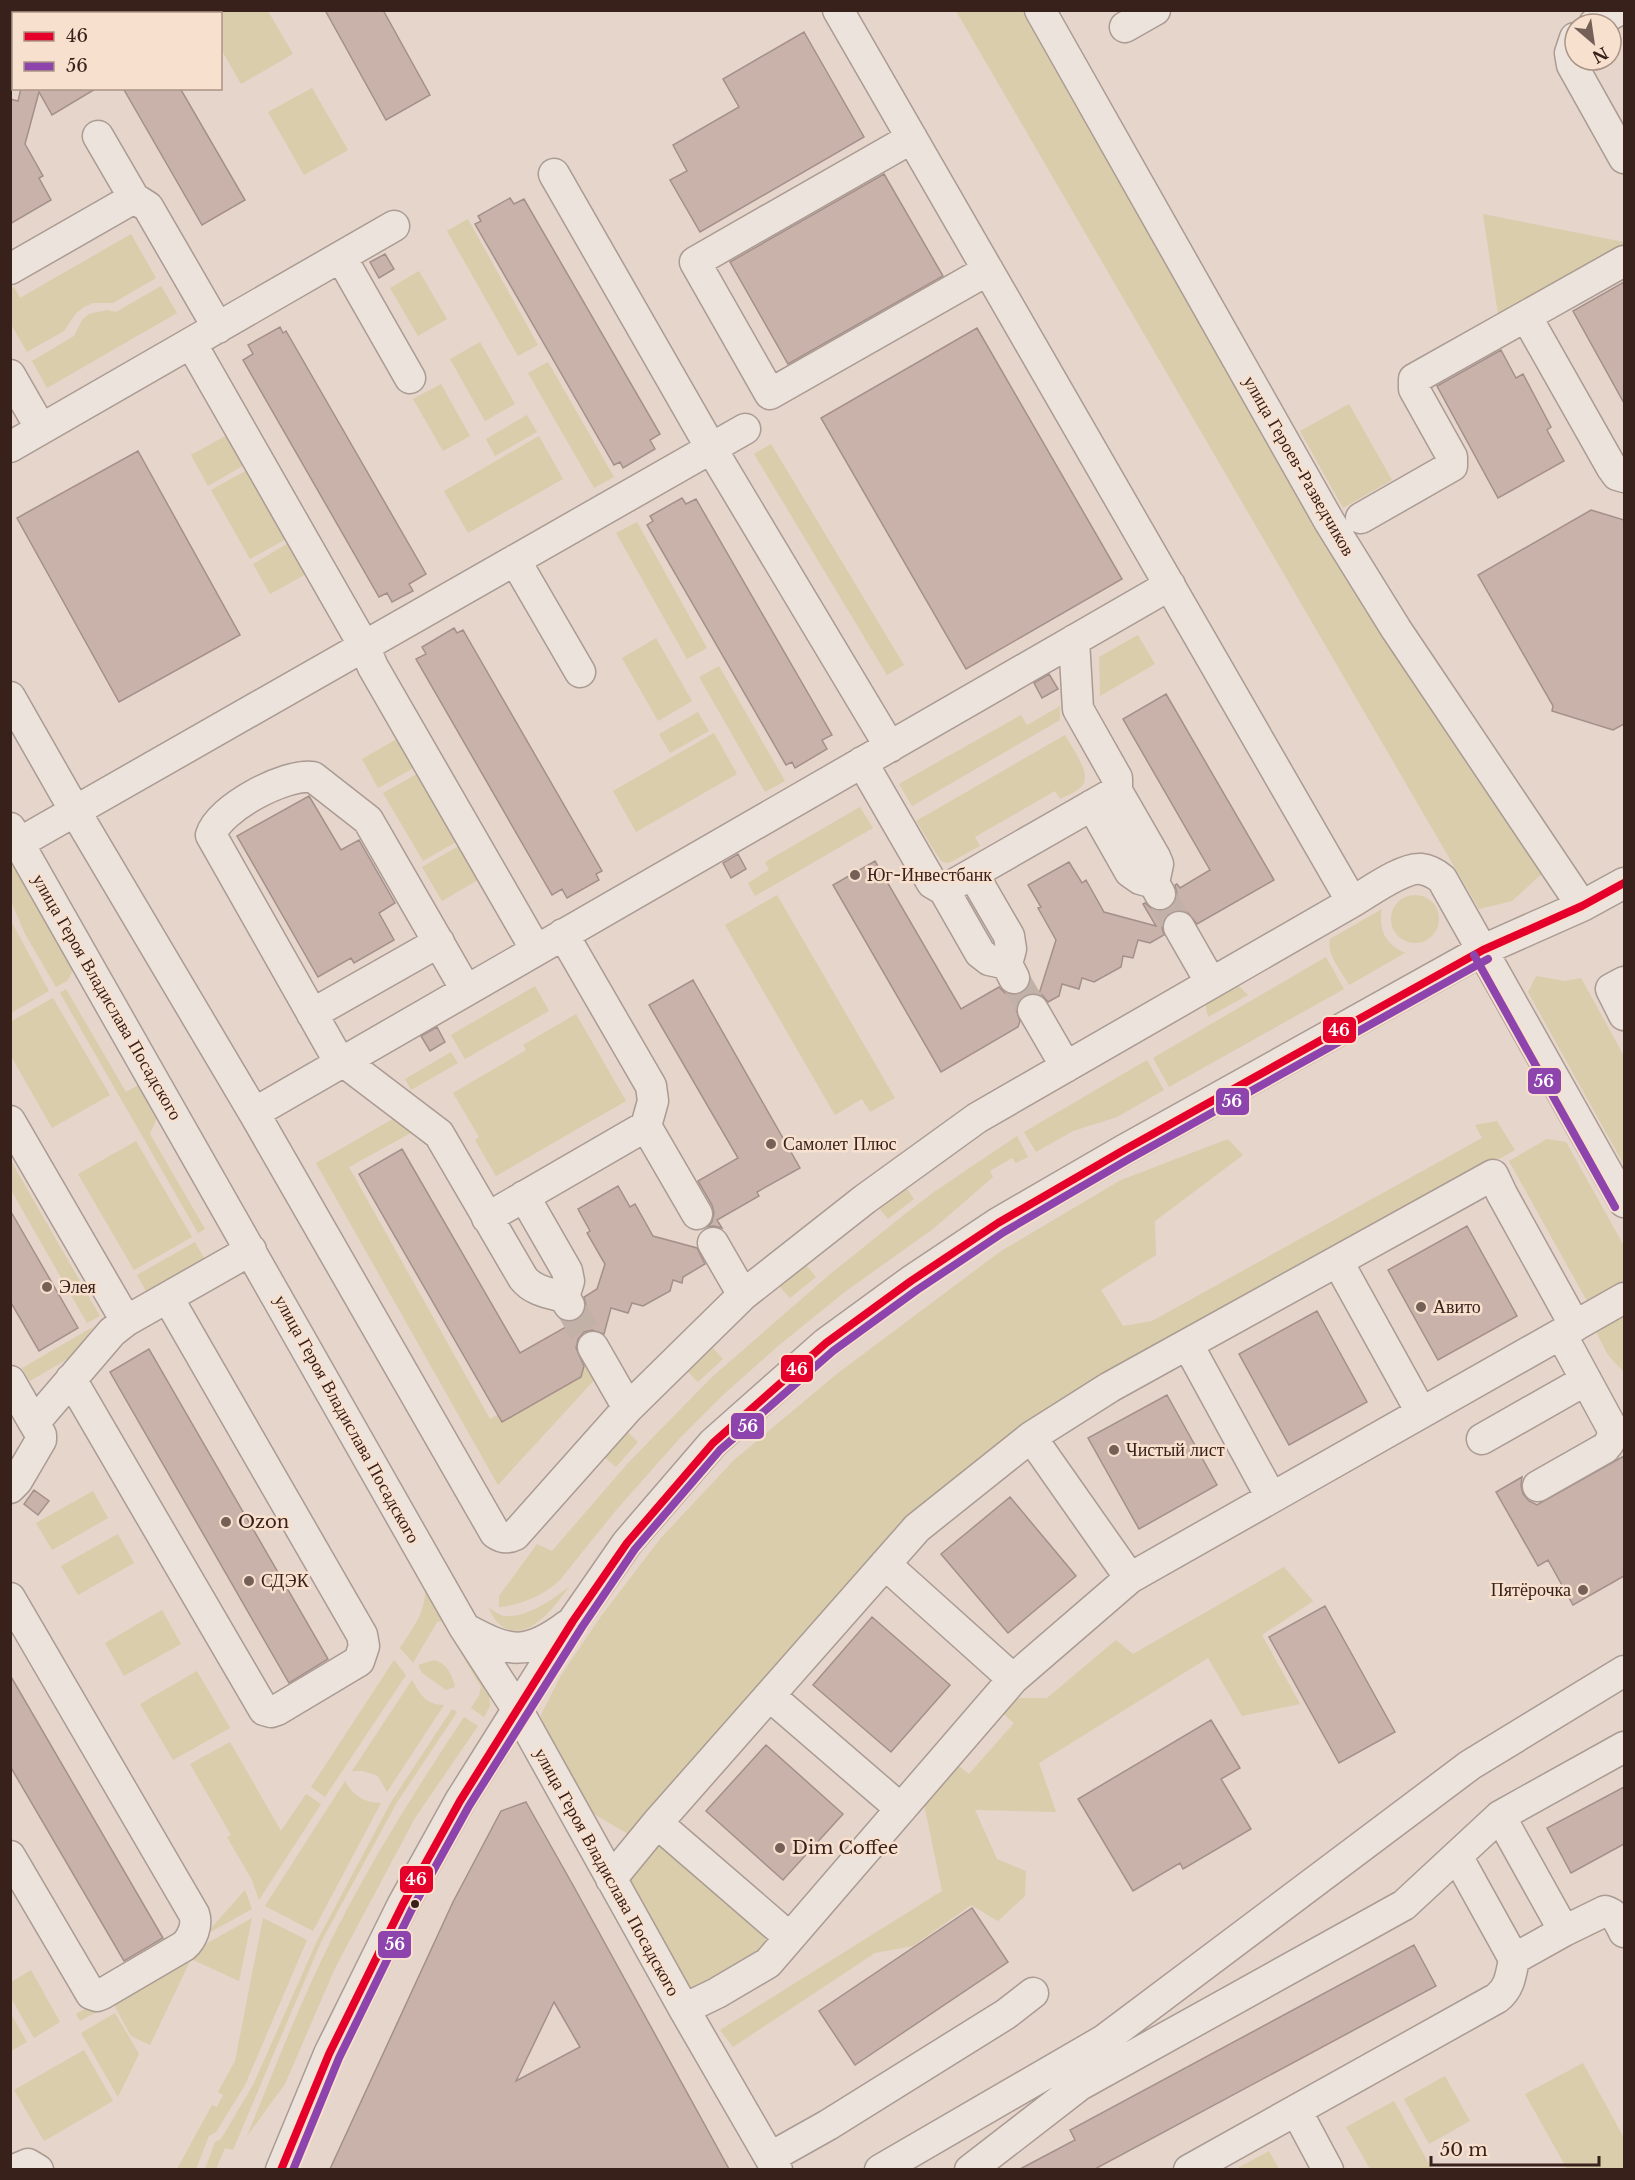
<svg xmlns="http://www.w3.org/2000/svg" width="1635" height="2180" viewBox="0 0 1635 2180" font-family="'Libre Baskerville',serif">
	<style>
		.green { fill: #d9cdab }
		.building { fill: #c9b2aa; stroke: #a59089; stroke-width: 1.5; fill-rule: evenodd }
		.lines { fill: none; stroke-linecap: round; stroke-linejoin: round }
		.minor-tunnel { stroke: #c2b1a7; stroke-width: 30; stroke-dasharray: 30 15; stroke-linecap: butt }
		.minor-casing { stroke: #aa9b93; stroke-width: 33 }
		.minor { stroke: #ece3dc; stroke-width: 30 }
		.bus-1-casing { stroke: #f8e0ce; stroke-width: 12 }
		.bus-2-casing { stroke: #f8e0ce; stroke-width: 12 }
		.bus-1 { stroke: #e4002b; stroke-width: 8 }
		.bus-2 { stroke: #8e44ad; stroke-width: 8 }
		.poi-dot { fill: #756058; stroke: #f8e0ce; stroke-width: 2 }
		.bus-dot { fill: #38211b; stroke: #f8e0ce; stroke-width: 2 }
		.labels { text-anchor: middle; dominant-baseline: central; stroke-width: 5; stroke-linejoin: round; paint-order: stroke }
		.street-label { font-size: 18px; fill: #38211b; stroke: #f8e0ce }
		.poi-label { font-size: 18px; fill: #38211b; stroke: #f8e0ce; text-anchor: start }
		.line-badge { stroke: #f8e0ce; stroke-width: 2 }
		.badge-label { font-size: 16px; text-anchor: middle; font-weight: bold; fill: #fff }
	</style>
	<rect width="100%" height="100%" fill="#e5d5ca"/>
	<path class="green" d="M11,10H69V11L63,13L14,14L13,42L11,44Z
		M198,11H268L293,54L241,84L221,49L220,14L200,13Z
		M956,11H1047L1545,871L1512,901L1479,909Z
		M312,88L348,150L304,175L268,112Z
		M1483,214L1624,242V243L1498,314Z
		M468,219L538,345L518,356L447,231Z
		M131,234L156,278L113,303H93L84,307L76,313L64,331L27,352L11,324V289L14,287L20,298Z
		M419,271L447,319L418,336L390,288Z
		M161,286L177,313L47,388L32,361L74,336L82,320L89,314L107,310L116,312Z
		M480,342L515,404L485,421L450,359Z
		M548,362L614,477L594,488L528,373Z
		M441,384L470,436L443,451L413,399Z
		M1349,404L1392,480L1343,508L1300,431Z
		M527,415L537,432L495,456L486,439Z
		M229,434L246,464L208,486L191,455Z
		M539,436L563,479L468,533L444,491Z
		M771,444L904,665L887,675L754,454Z
		M249,469L288,538L250,559L211,490Z
		M637,522L707,648L687,659L616,533Z
		M290,542L308,573L270,594L253,564Z
		M1138,635L1155,664L1100,696L1099,657Z
		M656,638L692,701L658,721L622,658Z
		M719,666L785,781L765,792L699,677Z
		M1060,706V720L912,806L899,784L1021,715L1027,725Z
		M698,712L709,731L670,753L659,734Z
		M714,733L737,774L636,832L613,791Z
		M1065,735C1071,747 1094,775 1081,787C1076,792 1067,796 1060,799L1055,791L975,837L980,846L951,862L946,863L941,861L916,821Z
		M402,736L419,765L378,788L362,759Z
		M422,771L461,839L423,861L383,793Z
		M860,807L873,828L755,896L748,883L769,870L765,862Z
		M464,843L483,877L442,901L422,867Z
		M16,865L75,967L67,981L56,987L25,934L11,901L10,867Z
		M1391 919a24 24 0 1 1 48 0a24 24 0 1 1-48 0Z
		M777,895L895,1098L870,1112L862,1099L835,1115L725,925Z
		M1382,909C1378,930 1385,944 1405,953L1349,985C1342,972 1326,954 1330,939Z
		M11,921L49,991L11,1013H10Z
		M1326,957L1344,989L1169,1087L1153,1058Z
		M1536,976L1565,981L1581,978L1624,1056V1165L1528,992Z
		M1237,984L1248,995L1208,1017L1205,1002Z
		M535,986L549,1011L465,1059L451,1035Z
		M66,989L126,1092L140,1084L158,1115L150,1134L205,1229L198,1233L60,993Z
		M53,998L110,1095L52,1128L11,1056L10,1022Z
		M576,1014L626,1101L496,1176L475,1140L479,1137L453,1093L526,1050L523,1045Z
		M451,1052L458,1063L411,1090L405,1079Z
		M1147,1060L1164,1090L1117,1117L1073,1131L1036,1152L1024,1132Z
		M398,1116L416,1130L349,1167L490,1419L590,1362L598,1376L498,1485L316,1163Z
		M1497,1121L1515,1150L1019,1434L633,1837L581,1806L540,1735L541,1715L560,1677L599,1619L660,1539L734,1460L838,1373L1001,1251L1121,1180L1228,1139L1243,1155L1155,1221L1156,1255L1101,1290L1123,1326L1152,1321L1482,1138L1475,1125Z
		M1017,1136L1028,1157L1016,1163L1012,1158L990,1171L993,1177L933,1229L846,1291L778,1346L723,1395L680,1438L617,1509L559,1581C542,1596 521,1605 499,1607V1596L537,1544L552,1551L628,1463L711,1378L829,1275L905,1214L934,1192Z
		M1547,1139L1566,1142L1624,1246V1280L1587,1301L1509,1161Z
		M136,1141L192,1237L134,1270L78,1174Z
		M11,1161L100,1316L87,1323L11,1190Z
		M905,1186L914,1199L888,1219L879,1208Z
		M195,1242L204,1258L146,1291L137,1275Z
		M806,1265L816,1277L790,1298L780,1287Z
		M1624,1314V1372L1608,1355L1595,1330Z
		M93,1327L76,1354L30,1381L22,1368Z
		M713,1348L723,1359L698,1382L688,1372Z
		M628,1432L638,1442L616,1467L604,1457Z
		M93,1491L108,1518L52,1550L36,1523Z
		M118,1534L134,1563L78,1595L61,1566Z
		M1284,1567L1313,1601L1262,1635L1300,1704L1242,1716L1208,1658L1039,1763L1056,1812L975,1810L997,1859L1026,1871L1025,1896L998,1921L971,1905L913,1946L875,1953L733,2047L720,2030L942,1891L923,1799L954,1762L969,1774L1014,1723L999,1710L1010,1698H1047L1116,1640L1133,1654Z
		M426,1578L489,1693L490,1706L484,1717L471,1708L479,1696L481,1687L443,1623L440,1621L437,1622L413,1663L400,1648C418,1620 426,1612 426,1578Z
		M569,1587C555,1606 525,1648 498,1623C494,1619 491,1611 488,1607C492,1610 499,1615 504,1616C528,1618 551,1600 569,1587Z
		M162,1610L181,1644L124,1676L105,1643Z
		M394,1660L406,1675L325,1797L311,1787Z
		M434,1660C447,1664 452,1674 455,1687L446,1690L422,1673L418,1665Z
		M197,1671L230,1728L173,1760L140,1704Z
		M412,1680C420,1694 426,1705 444,1705L387,1792L378,1776L363,1771H352Z
		M452,1709L457,1712L396,1804L321,1942L233,2150L225,2148L216,2169H205L215,2142L221,2139L253,2085L317,1941L391,1802Z
		M464,1717L478,1726L415,1818L336,1966L285,2084L247,2136C268,2086 287,2035 310,1985C352,1891 407,1803 464,1717Z
		M230,1742L281,1831L306,1794L321,1804L259,1900L252,1880L227,1837L231,1835L190,1764Z
		M345,1781C354,1796 363,1802 381,1803L313,1931L265,1906Z
		M660,1843L765,1933L766,1950L686,1994L622,1883Z
		M245,1890L252,1909L205,1935Z
		M252,1918L239,1981L191,1959L150,2045L131,2036L113,2003L80,2021L76,2014L164,1964L165,1967Z
		M263,1918L307,1940L245,2085L216,2132L209,2136L196,2169H177L212,2105L217,2107L223,2095L218,2092L235,2061Z
		M31,1970L60,2022L34,2038L11,1998V1982Z
		M115,2013L139,2054L118,2097L81,2033Z
		M11,2014L27,2042L11,2051H10Z
		M84,2050L113,2101L44,2141L14,2090Z
		M1583,2063L1624,2138V2169H1567L1525,2094Z
		M1445,2076L1470,2121L1429,2144L1404,2099Z
		M1394,2101L1432,2169H1370L1346,2127Z
		M1269,2151L1279,2169H1236Z"/>
	<path class="building" d="M325,10H383L430,95L386,120Z
		M804,32L864,137L700,232L670,180L687,171L673,145L739,107L723,79Z
		M21,88H97L52,115L39,92L25,144L43,176L39,178L51,200L10,224V99L18,101Z
		M123,88H180L245,200L202,225Z
		M884,174L943,276L788,364L730,262Z
		M510,198L514,204L524,199L660,434L650,440L655,449L623,468L620,462L614,465L475,224L481,221L478,216Z
		M385,254L394,269L379,278L370,262Z
		M1624,282V403L1573,311Z
		M280,327L283,333L286,331L426,574L409,584L413,591L392,602L387,593L379,597L243,360L253,354L248,345Z
		M977,328L1122,579L966,669L821,418Z
		M1501,350L1516,378L1523,374L1551,427L1547,430L1564,461L1498,498L1437,386Z
		M138,451L240,635L119,702L17,518Z
		M682,498L686,504L696,499L832,735L822,740L827,749L795,768L792,762L786,765L647,525L653,521L650,516Z
		M1591,510L1624,520V724L1613,730L1552,711L1553,706L1478,575Z
		M454,628L457,633L463,630L602,871L596,874L599,880L567,898L562,889L552,895L416,659L426,654L422,647Z
		M1049,674L1058,689L1042,698L1034,683Z
		M1166,694L1274,880L1197,924L1187,912L1180,910L1171,912L1164,919L1162,928L1164,935L1150,943L1138,940L1133,958L1123,956L1121,967L1094,982L1082,978L1079,989L1062,984L1059,996L1048,1002L1042,995L1034,993L1024,995L1018,1001L1016,1009L1020,1021L1018,1027L941,1072L833,885L875,861L961,1009L999,987L1005,993L1012,995L1021,994L1028,988L1031,980L1039,994L1056,940L1038,908L1041,907L1028,885L1069,862L1082,883L1086,880L1104,912L1156,926L1143,904L1145,903L1152,909L1159,911L1168,909L1175,902L1177,894L1175,885L1177,884L1180,888L1210,870L1123,719Z
		M309,796L341,850L359,840L395,903L379,913L394,940L354,963L351,958L318,977L237,836Z
		M738,854L746,869L731,878L723,863Z
		M693,980L800,1168L757,1192L759,1196L717,1220L722,1228L714,1226L708,1227L712,1222L714,1213L712,1205L698,1181L738,1158L649,1005Z
		M437,1027L445,1042L430,1051L421,1036Z
		M402,1149L520,1353L573,1323L584,1314L586,1305L584,1297L597,1289L605,1264L587,1233L590,1231L578,1209L618,1186L630,1207L635,1204L653,1236L697,1248L705,1264L683,1277L682,1283L673,1280L670,1291L643,1306L632,1303L628,1313L611,1308L604,1334L592,1330L584,1332L578,1339L576,1348L584,1366L581,1377L502,1422L359,1174Z
		M10,1210L78,1328L39,1351L10,1301Z
		M1467,1226L1517,1316L1438,1360L1388,1270Z
		M1317,1311L1367,1402L1289,1445L1239,1354Z
		M149,1349L328,1659L289,1683L110,1372Z
		M1167,1395L1217,1485L1139,1529L1088,1438Z
		M1624,1456V1576L1573,1605L1548,1560L1538,1566L1496,1492L1522,1477L1521,1486L1523,1494L1529,1501L1537,1505Z
		M34,1490L49,1501L38,1515L24,1504Z
		M1010,1497L1076,1576L1008,1633L941,1554Z
		M1325,1606L1395,1732L1339,1763L1269,1637Z
		M872,1617L950,1685L891,1752L813,1685Z
		M10,1675L163,1938L124,1961L10,1766Z
		M1211,1720L1240,1768L1221,1779L1251,1829L1183,1869L1180,1863L1133,1891L1078,1799Z
		M766,1745L843,1814L783,1880L706,1811Z
		M1624,1787V1844L1571,1873L1547,1828Z
		M526,1802L574,1887L729,2169H330L453,1902L501,1811ZM554,2002L580,2047L516,2081Z
		M972,1908L1008,1962L855,2065L819,2011Z
		M1414,1945L1436,1986L1095,2169H1020L1075,2140L1070,2130Z"/>
	<g class="lines">
		<path class="minor-tunnel" d="M1160,894L1179,927
			M1014,978L1033,1010
			M569,1305L593,1347"/>
		<defs>
			<path id="minor" d="M838,10L1352,902C1368,893 1403,867 1421,869C1429,870 1436,874 1442,879L1624,1202
				M1040,10L1329,521L1396,629L1582,906
				M1594,24L1619,10
				M1125,27L1155,10
				M1575,38L1570,53L1572,65L1624,158
				M98,136L134,198
				M912,138L695,262L770,394L988,270
				M554,174L711,448L890,747
				M341,257L410,378
				M10,269L134,198L148,207L218,328
				M1526,316L1612,468L1617,475L1624,477
				M191,343L364,646L373,667L536,950
				M10,375L41,429
				M10,447L394,226
				M1361,518L1452,466V457L1414,389V379L1624,261
				M515,560L580,672
				M1170,585L254,1113L495,1533C502,1538 507,1539 515,1535L628,1408L743,1295L865,1199L977,1118L1352,902
				M1074,640L1078,709L1117,778V791L1155,857L1158,864L1154,883
				M10,697L75,811L254,1113
				M862,762L932,883L944,890L980,953L989,960L1007,964L1014,978
				M1092,805L1130,872L1140,879L1154,883L1160,894
				M10,828L464,1627L517,1709L684,2009L777,2170
				M19,843L745,429
				M973,874L1009,936L1011,949L1007,964
				M944,890L1117,791
				M1179,927L1211,983
				M563,934L651,1086L653,1101L646,1126L697,1214
				M1624,982L1611,989L1624,1015
				M1033,1010L1066,1067
				M312,1014L439,942
				M343,1061L439,1134L523,1278C533,1291 549,1293 564,1297L569,1305
				M340,1063L211,835C219,808 286,773 313,777L368,820L466,990
				M10,1121L126,1321
				M524,1196L567,1271L569,1281L564,1297
				M487,1218L646,1126
				M713,1243L743,1295
				M1338,1262L1421,1412
				M1188,1345L1271,1497
				M593,1347L628,1408
				M71,1379L264,1710L271,1712L277,1710L359,1661L364,1646L362,1635L168,1298
				M10,1381L34,1423L112,1332L126,1321L251,1250
				M1031,1437L1130,1578
				M1482,1439L1586,1380
				M1538,1486L1605,1448C1611,1442 1613,1437 1612,1428L1561,1334
				M10,1488L17,1481L41,1440V1435L34,1423
				M885,1564L1013,1679
				M10,1598L194,1914C198,1925 192,1939 184,1946L102,1994L97,1996L91,1994L10,1856
				M466,1629C510,1653 527,1656 568,1625
				M770,1696L901,1809
				M1624,1747L1500,1816L1564,1931L1605,1911C1616,1914 1619,1922 1624,1932
				M657,1823L789,1937
				M1457,1856L1514,1959
				M611,1879L657,1823L917,1528L1031,1437L1110,1387L1493,1175L1502,1194L1575,1326
				M684,2009L717,1993L768,1963L1013,1679L1130,1578L1624,1298
				M1296,2110L1328,2170
				M771,2157L828,2125L1006,2014L1033,1993
				M14,2170L28,2164L38,2170
				M281,2170L329,2054L403,1904L460,1801L573,1621L627,1543L713,1443L826,1343L911,1281L998,1223L1124,1150L1483,950L1582,906L1624,883
				M880,2170L1104,2040L1470,1765L1624,1671
				M970,2170L1080,2085L1404,1905L1500,1816
				M1189,2170L1497,1998C1510,1988 1511,1974 1514,1959L1564,1931"/>
		</defs>
		<use href="#minor" class="minor-casing"/>
		<use href="#minor" class="minor"/>
		<defs>
			<path id="bus-1" d="M281,2170L329,2054L403,1904L460,1801L573,1621L627,1543L713,1443L826,1343L911,1281L998,1223L1124,1150L1483,950L1582,906L1624,883"/>
			<path id="bus-2" d="M1474,955L1615,1207
				M293,2170L339,2058L412,1909L469,1806L582,1627L635,1549L720,1450L833,1351L917,1290L1004,1232L1129,1159L1488,959"/>
		</defs>
		<use href="#bus-1" class="bus-1-casing"/>
		<use href="#bus-2" class="bus-2-casing"/>
		<use href="#bus-1" class="bus-1"/>
		<use href="#bus-2" class="bus-2"/>
	</g>
	<g class="poi-dot">
		<circle cx="855" cy="875" r="6"/>
		<circle cx="771" cy="1144" r="6"/>
		<circle cx="47" cy="1287" r="6"/>
		<circle cx="1421" cy="1307" r="6"/>
		<circle cx="1114" cy="1450" r="6"/>
		<circle cx="226" cy="1522" r="6"/>
		<circle cx="249" cy="1581" r="6"/>
		<circle cx="1583" cy="1590" r="6"/>
		<circle cx="780" cy="1848" r="6"/>
	</g>
	<circle class="bus-dot" cx="415" cy="1904" r="5"/>
	<g class="labels">
		<g class="street-label">
			<text transform="translate(1299 466) rotate(60)">улица Героев-Разведчиков</text>
			<text transform="translate(107 997) rotate(60)">улица Героя Владислава Посадского</text>
			<text transform="translate(347 1419) rotate(61)">улица Героя Владислава Посадского</text>
			<text transform="translate(607 1872) rotate(61)">улица Героя Владислава Посадского</text>
		</g>
		<g class="poi-label">
			<text x="867" y="875">Юг-Инвестбанк</text>
			<text x="783" y="1144">Самолет Плюс</text>
			<text x="59" y="1287">Элея</text>
			<text x="1433" y="1307">Авито</text>
			<text x="1126" y="1450">Чистый лист</text>
			<text x="238" y="1522">Ozon</text>
			<text x="261" y="1581">СДЭК</text>
			<text x="1571" y="1590" text-anchor="end">Пятёрочка</text>
			<text x="792" y="1848">Dim Coffee</text>
		</g>
	</g>
	<g class="line-badge">
		<rect x="1322" y="1016" width="35" height="28" rx="6" fill="#e4002b"/>
		<rect x="1527" y="1067" width="35" height="28" rx="6" fill="#8e44ad"/>
		<rect x="1215" y="1087" width="35" height="29" rx="6" fill="#8e44ad"/>
		<rect x="780" y="1354" width="34" height="29" rx="6" fill="#e4002b"/>
		<rect x="730" y="1412" width="35" height="28" rx="6" fill="#8e44ad"/>
		<rect x="399" y="1865" width="35" height="29" rx="6" fill="#e4002b"/>
		<rect x="377" y="1930" width="35" height="29" rx="6" fill="#8e44ad"/>
	</g>
	<g class="badge-label">
		<text x="1339" y="1036">46</text>
		<text x="1544" y="1087">56</text>
		<text x="1232" y="1107">56</text>
		<text x="797" y="1375">46</text>
		<text x="748" y="1432">56</text>
		<text x="416" y="1885">46</text>
		<text x="395" y="1950">56</text>
	</g>
	<rect width="1635" height="2180" fill="none" stroke="#38211b" stroke-width="24"/>
	<rect x="12" y="12" width="210" height="78" fill="#f8e0ce" stroke="#ab9486" stroke-width="1.5"/>
	<rect x="24" y="32" width="30" height="9" fill="#e4002b" stroke="#ab9486" stroke-width="1.5"/>
	<text x="66" y="42" font-size="18" fill="#38211b">46</text>
	<rect x="24" y="62" width="30" height="9" fill="#8e44ad" stroke="#ab9486" stroke-width="1.5"/>
	<text x="66" y="72" font-size="18" fill="#38211b">56</text>
	<g transform="translate(1593 42) rotate(151)"><circle r="28" fill="#f8e0ce" stroke="#ab9486" stroke-width="1.5"/>
	<path d="M0-4.5L10 22L0 15L-10 22Z" fill="#756058"/>
	<text y="-9" font-size="16" font-weight="bold" text-anchor="middle" fill="#38211b">N</text>
	</g>
	<path d="M1431 2156v9h168v-9" fill="none" stroke="#38211b" stroke-width="3"/>
	<text x="1440" y="2156" font-size="18" fill="#38211b" stroke="#f8e0ce" stroke-width="4.5" paint-order="stroke">50 m</text>
</svg>
